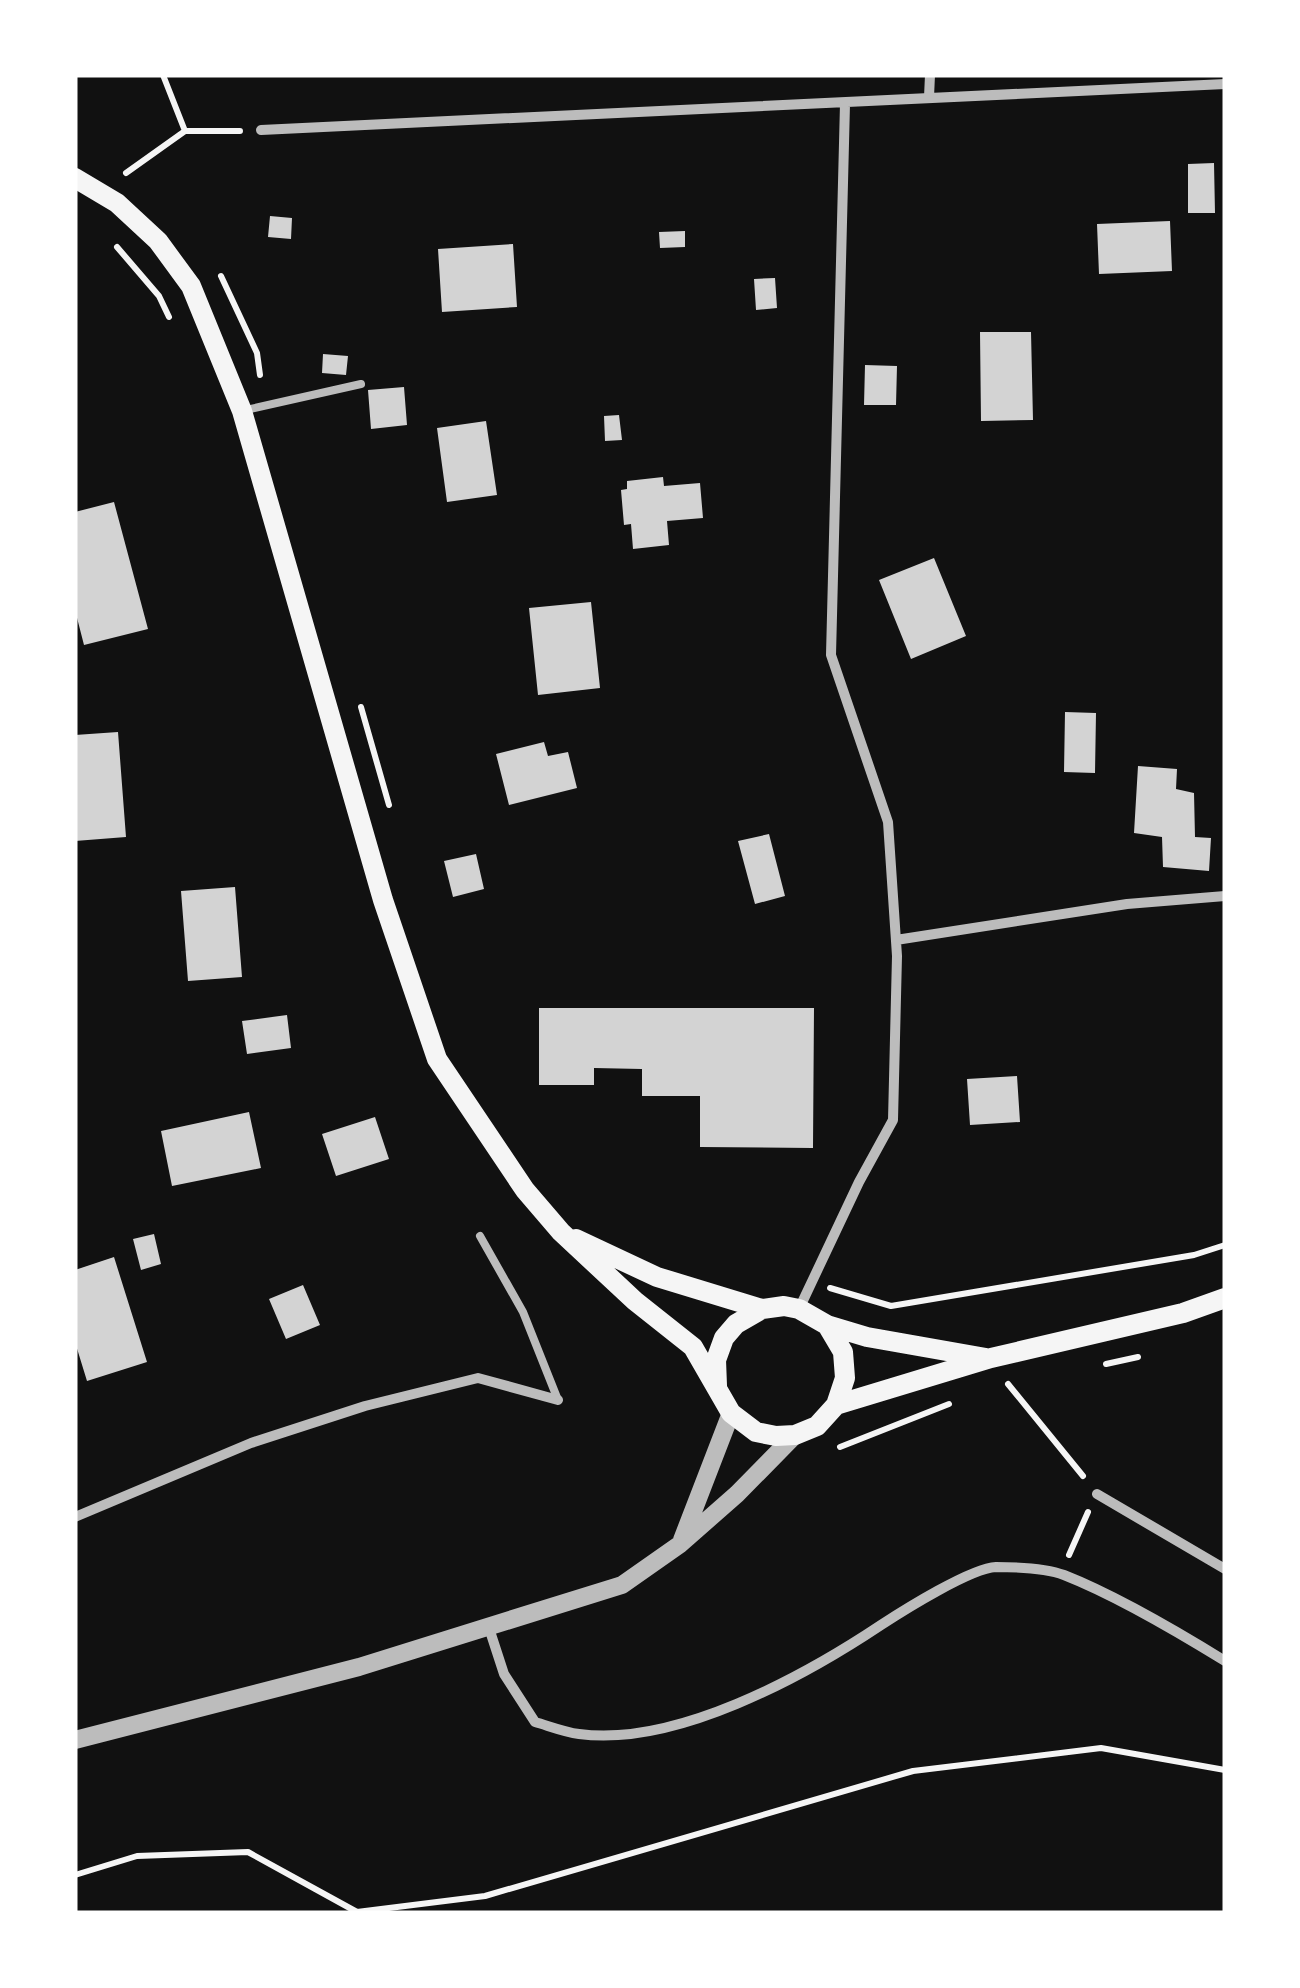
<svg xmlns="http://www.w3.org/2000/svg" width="1300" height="1988" viewBox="0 0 1300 1988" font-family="'Roboto Condensed',sans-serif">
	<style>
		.building { fill: #d3d3d3 }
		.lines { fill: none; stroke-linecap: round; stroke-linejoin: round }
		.path { stroke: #f5f5f5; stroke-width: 6 }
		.service { stroke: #bcbcbc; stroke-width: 8 }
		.minor { stroke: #bcbcbc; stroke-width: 10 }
		.tertiary { stroke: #bcbcbc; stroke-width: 18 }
		.secondary { stroke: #f5f5f5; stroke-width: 20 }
	</style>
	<rect width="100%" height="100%" fill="#111"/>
	<path class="building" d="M1214,163L1215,213H1188V164Z
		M270,216L292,218L291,239L268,237Z
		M1170,221L1172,271L1099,274L1097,224Z
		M685,231V247L660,248L659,232Z
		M513,244L517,307L442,312L438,249Z
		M775,278L777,308L756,310L754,279Z
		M980,332H1031L1033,420L981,421Z
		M323,354L348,356L346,375L322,373Z
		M865,365L897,366L896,405H864Z
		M404,387L407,425L371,429L368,390Z
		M619,415L622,440L605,441L604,416Z
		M486,421L497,495L447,502L437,428Z
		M663,477L664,486L700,483L703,518L667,521L669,545L633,549L631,524L624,525L621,490L627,489V481Z
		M114,502L148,629L84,645L75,610V512Z
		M934,558L966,636L911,659L879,580Z
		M591,602L600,688L538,695L529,608Z
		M1065,712L1096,713L1095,773L1064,772Z
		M118,732L126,837L75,841V735Z
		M544,742L548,756L568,752L577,788L509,805L496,754Z
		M1138,766L1177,769L1176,789L1194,793L1195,837L1211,838L1209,871L1163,867L1162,837L1134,833Z
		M769,834L785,896L755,904L738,841Z
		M476,854L484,889L453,897L444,861Z
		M235,887L242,977L188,981L181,891Z
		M539,1008H814L813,1148L700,1147V1096H642V1069L594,1068V1085H539Z
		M287,1015L291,1048L247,1054L242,1021Z
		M1017,1076L1020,1122L970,1125L967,1079Z
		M249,1112L261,1168L172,1186L161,1131Z
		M375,1117L389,1159L336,1176L322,1134Z
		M154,1234L161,1264L141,1270L133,1239Z
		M114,1257L147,1362L87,1381L75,1342V1270Z
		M303,1285L320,1325L286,1339L269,1299Z"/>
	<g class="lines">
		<path class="path" d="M163,75L185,131H240
			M126,173L185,131
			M117,247L159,296L169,317
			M221,276L257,353L260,375
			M361,707L389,805
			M830,1288L891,1306L1194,1255L1225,1245
			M1106,1364L1138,1357
			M1008,1384L1083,1476
			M840,1447L949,1404
			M1069,1555L1088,1512
			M75,1875L137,1856L248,1852L357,1912L485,1896L913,1771L1101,1748L1225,1770"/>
		<path class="service" d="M246,410L361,384
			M480,1236L523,1312L558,1400"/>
		<path class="minor" d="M929,97L930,75
			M261,130L1225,84
			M896,940L1127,904L1225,896
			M799,1309L859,1182L893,1120L897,956L888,822L831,655L845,104
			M1097,1494L1225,1569
			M75,1517L251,1443L365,1406L478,1378L558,1400
			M489,1628L504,1674L535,1722C549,1726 564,1732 579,1734C675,1747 803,1677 881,1625C904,1610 971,1568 996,1567C1015,1567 1046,1568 1064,1575C1115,1595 1178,1632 1225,1661"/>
		<path class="tertiary" d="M682,1540L731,1413
			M75,1740L359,1667L622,1585L679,1545L737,1494L795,1435"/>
		<path class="secondary" d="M75,178L117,203L158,241L191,286L242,411L383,900L437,1059L525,1190L561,1232L635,1301L693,1347L731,1413L756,1432L776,1436L795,1435L817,1426L836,1405L845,1378L843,1352L827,1325L799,1309L784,1306L762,1309L736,1324L724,1338L716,1360L717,1386
			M576,1239L657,1277L762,1309
			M827,1325L867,1337L986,1358
			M836,1405L991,1358L1183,1313L1225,1298"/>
	</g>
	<rect width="1300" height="1988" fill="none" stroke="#ffffff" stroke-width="155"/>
</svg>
